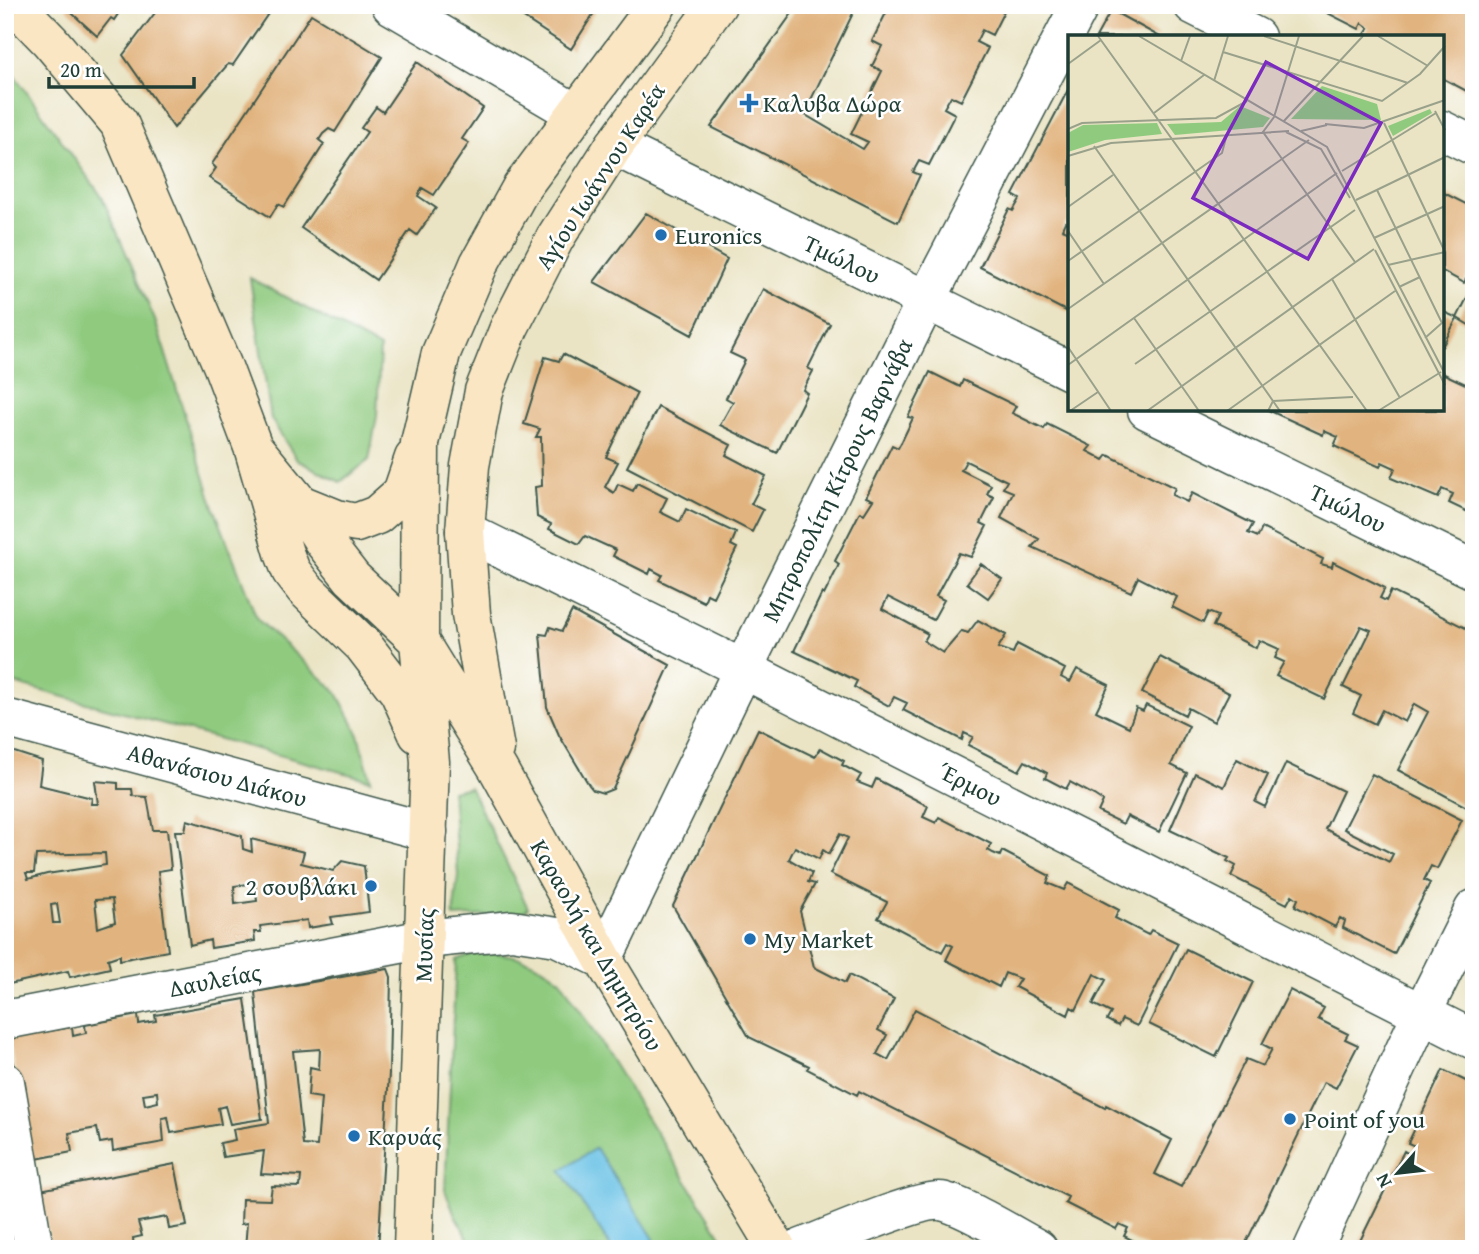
<svg xmlns="http://www.w3.org/2000/svg" width="1479" height="1254" viewBox="0 0 1479 1254" font-family="'Gentium Book Plus',serif">
	<style>
		.green { fill: #8fca7f; stroke: #57845a; stroke-width: 2 }
		.water { fill: #67c1e5; stroke: #437f8c; stroke-width: 2 }
		.building { fill: #e1b37e; fill-rule: evenodd }
		.lines { fill: none; stroke-linecap: round; stroke-linejoin: round }
		.street-casing { stroke: #3d564a; stroke-width: 41 }
		.secondary-casing { stroke: #3d564a; stroke-width: 41 }
		.street { stroke: #fff; stroke-width: 38 }
		.secondary { stroke: #fbe6c4; stroke-width: 38 }
		.poi-dot { fill: #1f6fb2; stroke: #fff; stroke-width: 2.5 }
		.labels { text-anchor: middle; dominant-baseline: central; stroke-width: 5; stroke-linejoin: round; paint-order: stroke }
		.poi-label { font-size: 24px; fill: #1f3d34; stroke: #fff; text-anchor: start }
		.street-label { font-size: 24px; fill: #1f3d34; stroke: #fff }
		.inset-road { fill: none; stroke: #99a18b; stroke-width: 2 }
		.view { fill: #7b2cbf; fill-opacity: 0.15; stroke: #7b2cbf; stroke-width: 3.5 }
		.inset-edge { fill: none; stroke: #1f3d34; stroke-width: 3.5 }
	</style>
	<rect width="100%" height="100%" fill="#fff"/>
	<filter id="ink" filterUnits="userSpaceOnUse"><feTurbulence type="fractalNoise" baseFrequency=".0143" numOctaves="2"/><feDisplacementMap in="SourceGraphic" scale="14" xChannelSelector="R" yChannelSelector="G"/><feConvolveMatrix kernelMatrix="1 2 1 2 8 2 1 2 1" color-interpolation-filters="sRGB"/></filter>
	<filter id="wash" filterUnits="userSpaceOnUse"><feTurbulence type="fractalNoise" baseFrequency=".00686" numOctaves="4" result="noise"/><feDisplacementMap in="SourceGraphic" scale="28" xChannelSelector="R" yChannelSelector="G"/><feGaussianBlur stdDeviation="1.57" result="paint"/><feColorMatrix in="noise" values="0 0 0 0 0 0 0 0 0 0 0 0 0 0 0 0 0 1.4 0 .05"/><feComposite in="paint" operator="in"/></filter>
	<g filter="url(#wash)">
		<rect width="100%" height="100%" fill="#eae4c5"/>
		<path class="green" d="M5,62L102,197L155,320L213,505L257,619L336,691L357,731L371,780L5,681Z
			M250,278L380,348L377,416L369,460L340,482L297,460L271,419Z
			M470,787L528,908L521,914L453,917L458,875L452,791Z
			M478,952C512,953 534,959 561,980L729,1249H474L455,1215L445,1190L456,960Z"/>
		<path class="water" d="M596,1148L654,1239L639,1249H612L561,1170Z"/>
		<g id="blocks">
			<path class="building" d="M63,5H124L114,20L111,18L97,36Z
				M161,5H274L233,65L228,64L174,128L123,55Z
				M504,5H599L571,49Z
				M798,5H857L804,114L863,149L868,142L851,134L882,71L872,66L882,46L872,41L890,5H1007L992,35L982,30L976,42L988,48L961,101L951,96L944,108L955,114L929,165L919,161L913,172L920,175L898,222L711,127Z
				M1302,5H1474V95L1442,78V37H1371L1365,34L1369,28L1362,23L1359,29L1314,6L1312,10Z
				M1111,10L1160,37H1096Z
				M311,14L382,57L335,132L329,129L323,134L319,140L324,144L284,207L278,204L270,217L209,178L216,168L212,164Z
				M417,62L483,108L462,139L469,143L434,195L422,188L418,196L436,208L417,235L410,230L376,280L301,228L367,132L361,128L376,107L383,112Z
				M1070,86V224L1065,222L1062,229L1070,232V313L980,267L1009,209L1013,211L1020,199L1013,195Z
				M1442,192L1474,208V263L1464,283L1442,271Z
				M646,213L727,259L692,335L594,282Z
				M1474,284V328L1457,318L1442,347V311L1457,318Z
				M763,289L830,324L808,368L813,371L803,390L807,393L777,453L720,425L733,402L726,398L745,360L730,353Z
				M563,354L637,393L606,457L618,462L605,487L614,493L618,484L633,491L637,483L667,498L660,512L680,522L686,509L736,533L731,545L737,548L713,597L707,594L704,602L659,580L662,575L651,569L649,574L613,556L616,550L585,536L579,544L549,529L551,524L537,517L535,487L542,486L541,437H536L540,429L524,424L545,357L559,361Z
				M930,372L960,387L963,380L1016,406L1012,413L1044,429L1047,424L1091,446L1087,451L1104,460L1108,455L1175,488L1172,495L1187,502L1192,493L1253,524L1248,533L1258,537L1262,528L1323,559L1321,564L1332,567L1333,562L1385,588L1380,598L1386,601L1391,591L1474,632V811L1398,770L1428,712L1414,704L1405,722L1382,710L1375,724L1353,713L1361,696L1343,687L1371,630L1361,626L1324,699L1276,676L1284,662L1275,658L1279,649L1259,640L1256,648L1213,626L1218,616L1208,612L1203,623L1172,607L1177,597L1138,577L1131,592L1032,547L1039,539L1001,518L1013,492L1003,488L1007,481L966,461L961,470L991,485L987,494L994,497L981,523L987,526L971,557L959,553L936,596L944,600L933,620L888,597L882,609L928,634L924,641L943,653L962,631L968,633L978,620L1006,635L998,648L1013,653L1017,644L1065,669L1061,677L1070,682L1077,669L1109,685L1096,711L1129,727L1136,708L1143,711L1146,705L1189,726L1171,765L1187,773L1159,832L1127,816L1123,824L1098,812L1103,801L1094,795L1070,782L1066,789L1045,778L1047,773L1025,761L1019,771L968,745L973,737L964,733L962,740L903,710L907,703L894,697L889,706L854,687L857,681L794,651L822,593L824,595L836,571L839,564L835,561L860,512L864,514L873,500L866,497L892,445L898,448L902,441L913,418L908,417Z
				M1442,373L1474,388V515L1449,503L1453,494L1442,489L1438,498L1391,478L1395,468L1382,462L1380,467L1334,446L1338,437L1324,431L1323,435L1268,410H1442Z
				M658,407L731,445L726,455L766,476L751,504L763,510L752,532L627,467Z
				M981,564L1002,579L988,598L967,583Z
				M572,611L670,665L613,789L603,793L593,790L589,785L559,735L547,707L540,634L547,635L550,627L562,631Z
				M1160,657L1229,693L1214,722L1188,708L1185,715L1142,693Z
				M758,729L815,757L820,748L844,761L842,765L861,775L857,782L872,788L876,779L928,806L923,817L936,823L939,817L991,844L988,850L993,853L1000,856L1002,851L1050,876L1047,883L1064,890L1068,883L1119,910L1115,918L1148,935L1151,930L1178,943L1137,1026L1122,1019L1118,1026L1107,1020L1111,1013L1093,1004L1106,980L1094,974L1076,1010L1071,1007L1068,1015L1015,987L1020,979L1005,973L999,987L946,960L953,946L947,943L942,952L878,918L887,902L830,874L848,838L840,834L829,854L823,850L819,859L795,847L789,859L812,873L808,882L815,884L800,911L814,967L845,983L849,975L894,999L878,1030L887,1035L877,1054L888,1060L915,1009L1105,1108L1106,1105L1172,1140L1155,1174L1181,1187L1246,1059L1263,1066L1272,1049L1262,1044L1290,990L1324,1008L1318,1019L1348,1034L1345,1039L1358,1045L1336,1088L1324,1082L1243,1249H1150L1124,1236L1128,1228L1119,1224L1116,1229L1065,1203L1068,1197L859,1091L857,1095L807,1069L809,1066L749,1037L673,906Z
				M5,749L42,761L39,785L92,798L91,804H98L95,781L118,783V789H132L133,796L147,797L153,830H167L171,869L158,871L168,951L120,960V955L108,959L110,968L70,977L68,971L5,985ZM105,853L106,865L47,874L28,879L26,873H34L36,855ZM112,899L115,922L98,928L95,900ZM57,904L60,923H53L51,905Z
				M1237,759L1268,775L1255,802L1265,807L1286,763L1343,791L1325,829L1389,862L1393,854L1344,829L1372,774L1462,820L1437,869L1431,866L1424,880L1430,883L1394,954L1343,928L1345,921L1340,918L1335,927L1295,906L1298,899L1292,895L1287,904L1231,876L1236,866L1227,861L1229,858L1170,830L1195,773L1224,787Z
				M187,820L242,836L243,849L252,852L251,839L304,852L301,863L333,871L342,861L364,866L369,912L331,917L333,924L308,928L307,920L260,926L261,932H254L255,941L211,948L210,940L190,945L175,831H185ZM255,883L257,901L235,904L234,886Z
				M1186,949L1253,982L1216,1057L1149,1024Z
				M388,969L391,977L389,1073L378,1249H245L247,1223L241,1224L242,1199L270,1200L272,1186L300,1187L301,1176L261,1174L264,1151L223,1157L220,1143L235,1140L233,1129L269,1123L255,992ZM320,1049L319,1069L310,1067L308,1096L321,1098L317,1146L303,1145L293,1051Z
				M245,999L262,1119L230,1124L225,1106L218,1108L221,1124L171,1133L168,1117L162,1118L164,1142L113,1151L112,1141L100,1143L97,1128L69,1133L72,1152L31,1160L9,1038L72,1027L73,1036L86,1033L85,1025L138,1015L139,1024L156,1021L155,1015ZM157,1092L158,1102L145,1105L143,1094Z
				M1443,1070L1474,1085V1173L1472,1172L1467,1183L1474,1186V1213L1471,1219L1474,1220V1249H1356L1404,1151L1411,1155L1415,1146L1408,1143Z
				M175,1164L187,1226L169,1229L167,1217L138,1222L142,1236L133,1238L134,1249H51L40,1190Z"/>
		</g>
	</g>
	<g filter="url(#ink)">
		<use href="#blocks" fill-opacity="0" stroke="#3d564a" stroke-width="2"/>
		<g class="lines">
			<defs>
				<path id="street" d="M391,5L575,113
					M1193,5L1256,37
					M1442,130L1474,146
					M614,146L1070,371
					M1147,410L1474,570
					M465,531L743,669L1474,1040
					M5,718L428,832
					M5,1020L425,939L512,930L557,937L603,959L743,669L926,301L1080,5
					M5,1082L34,1249
					M799,1249C825,1239 919,1198 941,1201C964,1205 1015,1237 1038,1249
					M1313,1249L1421,1015L1474,909"/>
				<path id="secondary" d="M15,5L50,41L119,123L223,367L253,447L284,553L291,571L305,589L363,645L399,692L418,734
					M253,447L300,504L323,541L352,578L419,641L498,769L603,959L777,1249
					M300,504L337,519L356,523L377,515L402,493L414,458
					M495,749L471,614L465,531L470,466L484,391L509,328L555,238L614,146L717,5
					M413,1249L430,762L419,641L420,443L441,353L479,264L521,188L657,5"/>
			</defs>
			<use href="#street" class="street-casing"/>
			<use href="#secondary" class="secondary-casing"/>
			<use href="#street" class="street"/>
			<use href="#secondary" class="secondary"/>
		</g>
	</g>
	<g class="poi-dot">
		<path d="M745.5 92.5h7v7h7v7h-7v7h-7v-7h-7v-7h7z"/>
		<circle cx="661" cy="235" r="7"/>
		<circle cx="371" cy="886" r="7"/>
		<circle cx="750" cy="939" r="7"/>
		<circle cx="1290" cy="1119" r="7"/>
		<circle cx="354" cy="1136" r="7"/>
	</g>
	<g class="labels">
		<g class="poi-label">
			<text x="763" y="103">Καλυβα Δώρα</text>
			<text x="675" y="235">Euronics</text>
			<text x="357" y="886" text-anchor="end">2 σουβλάκι</text>
			<text x="764" y="939">My Market</text>
			<text x="1304" y="1119">Point of you</text>
			<text x="368" y="1136">Καρυάς</text>
		</g>
		<g class="street-label">
			<text transform="translate(600 176) rotate(-57)">Αγίου Ιωάννου Καρέα</text>
			<text transform="translate(842 259) rotate(26)">Τμώλου</text>
			<text transform="translate(837 480) rotate(-64)">Μητροπολίτη Κίτρους Βαρνάβα</text>
			<text transform="translate(1348 508) rotate(26)">Τμώλου</text>
			<text transform="translate(217 775) rotate(15)">Αθανάσιου Διάκου</text>
			<text transform="translate(970 784) rotate(27)">Έρμου</text>
			<text transform="translate(424 945) rotate(-88)">Μυσίας</text>
			<text transform="translate(597 945) rotate(60)">Καραολή και Δημητρίου</text>
			<text transform="translate(215 980) rotate(-11)">Δαυλείας</text>
		</g>
	</g>
	<g transform="translate(1068 35)">
		<rect width="376" height="376" fill="#eae4c5"/>
		<path d="M254,51L309,69L313,85L223,84ZM172,71L202,83L195,92L107,100L99,89L153,87ZM362,74L364,78L325,101L320,91ZM89,88L94,99L37,105L0,117V98L15,90Z" fill="#8fca7f"/>
		<path class="inset-road" d="M30,1L299,376M71,1L259,112L377,339M196,1L340,48M231,1L206,82L195,97L287,227M310,1L360,31M155,17L314,66L352,39L377,11M113,26L122,1M0,29L33,5M146,46L160,1M367,76L377,95M86,78L136,40M215,87L295,1M316,88L377,217M257,89L296,93L377,65M0,94L14,88L148,83L179,66M233,96L259,90M218,97L253,114L282,163M26,111L212,376M0,121L43,108L221,96M274,136L368,78M309,155L374,288M288,165L377,122M0,172L45,140M0,196L36,249M306,203L377,171M307,215L377,350M0,226L154,118L159,99M320,230L377,217M264,244L332,363M331,252L352,242M0,274L241,105M66,283L131,376M357,303L375,287M0,312L43,376M67,329L287,175M0,330L269,138M2,376L30,357M79,376L306,214M159,376L327,256M200,376L205,366L285,362M310,376L373,337"/>
		<path class="view" d="M198,27L313,88L240,224L125,163Z"/>
		<rect width="376" height="376" class="inset-edge"/>
	</g>
	<rect width="1479" height="1254" fill="none" stroke="#fff" stroke-width="28"/>
	<g transform="translate(1398 1173) rotate(242)" stroke="#ffffff" stroke-width="5" paint-order="stroke">
	<path d="M0-5L12 26L0 18L-12 26Z" fill="#1f3d34"/>
	<text y="-10" font-size="19" font-weight="bold" text-anchor="middle" fill="#1f3d34">N</text>
	</g>
	<path d="M49 77v10h145v-10" fill="none" stroke="#1f3d34" stroke-width="3.5"/>
	<text x="60" y="77" font-size="21" fill="#1f3d34" stroke="#ffffff" stroke-width="5" paint-order="stroke">20 m</text>
</svg>
